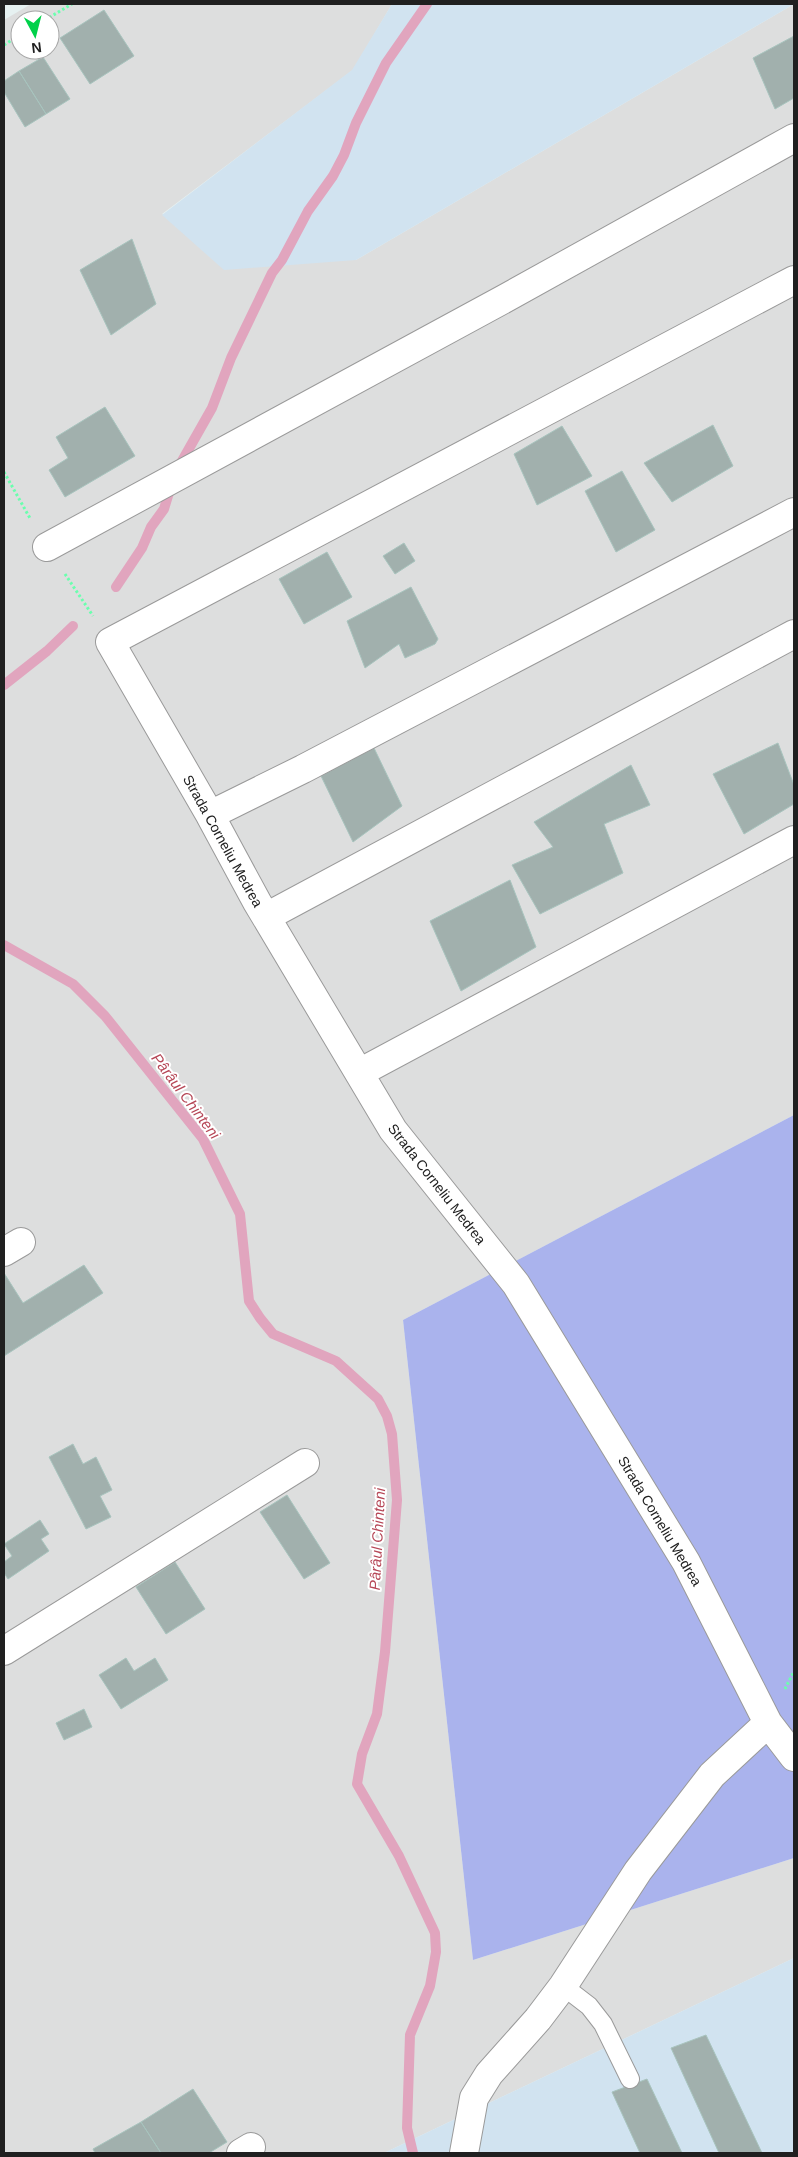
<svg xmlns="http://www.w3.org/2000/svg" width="798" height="2157" viewBox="0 0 798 2157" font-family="Arial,sans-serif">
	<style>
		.residential { fill: #dddede; fill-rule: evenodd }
		.farmland { fill: #d1e3f0 }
		.grass { fill: #aab3ed }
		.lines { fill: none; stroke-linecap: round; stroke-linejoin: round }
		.stream { stroke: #e1a5be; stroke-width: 10 }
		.building { fill: #a1b0ad; stroke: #a8c4be }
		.service-casing { stroke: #9a9a9a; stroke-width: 20 }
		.minor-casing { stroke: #9a9a9a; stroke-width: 30 }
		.path { stroke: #6affae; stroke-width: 3; stroke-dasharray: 2.5 2.5; stroke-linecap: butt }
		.service { stroke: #fff; stroke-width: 18 }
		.minor { stroke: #fff; stroke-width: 28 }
		.labels { text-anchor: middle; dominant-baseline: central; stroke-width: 4; stroke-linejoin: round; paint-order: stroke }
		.street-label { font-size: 14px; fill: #202020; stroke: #fff }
		.water-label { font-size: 15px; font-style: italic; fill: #b64757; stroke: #fff }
	</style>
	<rect width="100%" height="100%" fill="#e6f1f1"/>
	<path class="residential" d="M31,4H392L353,70L162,214L356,260L794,4V1115L403,1320L473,1960L794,1858V1958L384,2153H4V20ZM20,20H50V50H20Z"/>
	<path class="farmland" d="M392,4H794L356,260L224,270L162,215L352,70Z
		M794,1958V2153H384Z"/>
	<path class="grass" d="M794,1115V1858L473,1960L403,1320Z"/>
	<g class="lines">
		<path class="stream" d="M178,468L212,408L231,358L272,273L282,260L308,211L333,176L344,155L356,123L386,63L427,4
			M116,587L142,548L151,527L164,509L171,486
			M4,685L47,651L73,626
			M4,945L73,984L105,1016L203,1139L240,1214L249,1301L260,1318L273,1334L336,1361L378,1399L387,1416L392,1434L397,1500L385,1652L377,1714L362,1754L357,1784L399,1856L435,1933L436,1952L430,1986L410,2035L407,2128L413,2153"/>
	</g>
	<path class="building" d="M104,10L134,56L90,84L60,38Z
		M794,36V98L775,109L753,58Z
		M43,57L70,99L46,114L19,71Z
		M19,71L46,114L25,127L4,92V81Z
		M132,239L156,304L111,335L80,270Z
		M105,407L135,456L65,497L49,470L68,458L56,437Z
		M713,425L733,466L672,502L644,463Z
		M562,426L592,476L537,505L514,454Z
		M622,471L655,530L616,552L585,491Z
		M404,543L415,561L395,574L383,556Z
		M327,552L352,597L304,624L279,579Z
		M411,587L438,639L435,644L405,658L399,644L365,668L347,621Z
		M778,743L794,785V804L744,834L713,774Z
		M374,748L402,806L353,842L321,776Z
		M631,765L650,805L604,824L623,873L540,914L512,865L553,847L534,822Z
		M510,880L536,947L461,991L430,921Z
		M84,1265L103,1293L4,1356V1273L23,1303Z
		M73,1444L83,1464L96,1457L112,1490L100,1496L111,1517L86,1529L49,1457Z
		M287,1495L330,1563L304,1579L260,1512Z
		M40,1520L49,1534L41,1539L49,1551L8,1579L4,1573V1562L12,1556L4,1544Z
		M175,1562L205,1609L166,1634L136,1587Z
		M126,1658L134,1671L155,1658L168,1680L121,1709L99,1675Z
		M84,1709L92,1727L64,1740L56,1723Z
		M706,2035L762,2153H719L671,2048Z
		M647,2079L682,2153H640L612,2092Z
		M193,2089L227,2142L209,2153H161L141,2122Z
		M141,2122L161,2153H95L93,2149Z"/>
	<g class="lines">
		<defs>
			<path id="service" d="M563,1986L589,2006L603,2024L630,2079"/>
			<path id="minor" d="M794,280L110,642L210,815L257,902L393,1130L516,1284L686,1562L768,1723L794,1757
				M47,547L504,299L794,138
				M210,815L303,769L794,512
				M266,917L794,634
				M359,1073L794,840
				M4,1252L21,1242
				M4,1651L305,1463
				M241,2153L251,2147
				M464,2153L474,2098L489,2074L538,2019L563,1986L638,1871L712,1775L768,1723"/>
		</defs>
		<use href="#service" class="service-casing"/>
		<use href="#minor" class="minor-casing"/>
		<path class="path" d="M45,20L72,4
			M4,45L20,35
			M4,472L31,520
			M65,574L93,616
			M785,1689L794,1671"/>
		<use href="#service" class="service"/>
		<use href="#minor" class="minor"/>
	</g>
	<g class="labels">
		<g class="street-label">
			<text transform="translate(223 841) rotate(61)">Strada Corneliu Medrea</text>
			<text transform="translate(437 1184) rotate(52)">Strada Corneliu Medrea</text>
			<text transform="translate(660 1521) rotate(59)">Strada Corneliu Medrea</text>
		</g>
		<g class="water-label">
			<text transform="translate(186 1096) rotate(53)">Pârâul Chinteni</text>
			<text transform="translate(377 1539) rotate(-87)">Pârâul Chinteni</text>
		</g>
	</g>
	<rect width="798" height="2157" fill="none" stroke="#202020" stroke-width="10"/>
	<g transform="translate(35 35) rotate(173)"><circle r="24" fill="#ffffff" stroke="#a6a6a6"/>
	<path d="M0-4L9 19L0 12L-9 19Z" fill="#00d14a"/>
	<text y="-8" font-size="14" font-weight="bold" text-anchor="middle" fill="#202020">N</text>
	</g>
</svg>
